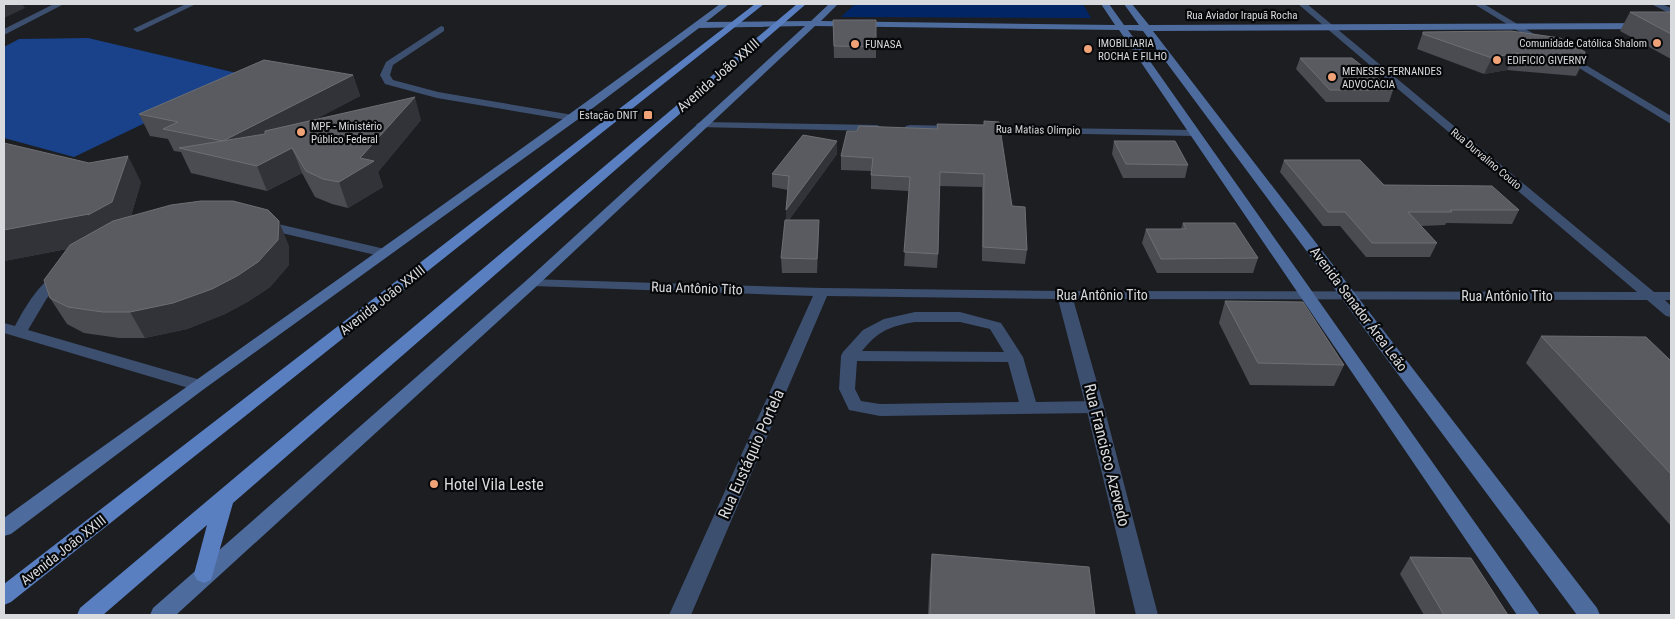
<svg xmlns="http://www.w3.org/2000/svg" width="1675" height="619" viewBox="0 0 1675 619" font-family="'Roboto Condensed',sans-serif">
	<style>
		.green { fill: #022665 }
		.forest { fill: #19428a }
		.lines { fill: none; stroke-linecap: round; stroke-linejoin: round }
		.lane { fill: #3d4f6f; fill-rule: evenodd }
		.street { fill: #3d4f6f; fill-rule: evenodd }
		.secondary { fill: #4d6b9d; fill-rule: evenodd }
		.primary { fill: #597fc1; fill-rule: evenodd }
		.wall { fill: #4a4c51 }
		.shaded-wall { fill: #313338 }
		.building { fill: #595b60; stroke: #6d6f73 }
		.poi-dot { fill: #efa377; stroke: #07080a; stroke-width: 2 }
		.labels { text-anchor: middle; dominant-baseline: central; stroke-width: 4.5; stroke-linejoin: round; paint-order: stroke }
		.far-street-label { font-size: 11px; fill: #d8dadd; stroke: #07080a }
		.far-poi-label { font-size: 11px; fill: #d8dadd; stroke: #07080a; text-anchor: start }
		.street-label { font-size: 14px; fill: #d8dadd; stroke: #07080a }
		.near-street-label { font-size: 16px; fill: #d8dadd; stroke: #07080a }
		.near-poi-label { font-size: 16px; fill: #d8dadd; stroke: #07080a; text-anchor: start }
	</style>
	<rect width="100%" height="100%" fill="#1c1e22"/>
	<path class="green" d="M855,4H1083L1091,18L841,17Z"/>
	<path class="forest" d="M88,38L245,75L74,157L4,138V47L19,39Z"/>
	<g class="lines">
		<path class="lane" d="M441,26L444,27V31L393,65L390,75L393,80L438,92L573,115L578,118L573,121L437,98L385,84L380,75L386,62Z
			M261,220L389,250L391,253L384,257L256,227L254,224Z
			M62,272L67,273L69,276L47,298L28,330L204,381L206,385L204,389L198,391L192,389L4,333V323L15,326C24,309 42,277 62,272Z
			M915,312H960L1001,323L1023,357L1036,402L1095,401L1101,403L1104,407L1101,411L1095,413L880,416L849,410L839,389L841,356L843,352L863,330L884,319ZM915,322H960L990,329L1004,352L862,351C878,331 890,326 915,322ZM857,361L1008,362L1019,402L880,404L861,401L855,389Z"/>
		<path class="street" d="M54,4H64L4,35V29Z
			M186,4H196L140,31L137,32L133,29Z
			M1298,4H1307L1654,292H1671V300H1665L1671,306V317L1666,316L1647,300L1073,299L1104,407L1158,615H1136L1086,407L1058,299L827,296L691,615H669L813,296L533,286L528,285L526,282L528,279L822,288L1064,291L1637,292Z
			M1474,4H1484L1549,43L1544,46L1541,45Z
			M1651,4H1662L1671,8V14Z
			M1564,52L1671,116V124L1561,57V53Z
			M702,122L877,125L883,128L877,131L698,127L696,125L698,123Z
			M910,125L957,126L963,129L957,132L906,130L904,128L906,126Z
			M980,127L1194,130L1200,133L1194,136L976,132L974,130Z"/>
		<path class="secondary" d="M720,4H729L706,22L811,21L829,4H838L821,21L1115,25L1101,4H1109L1124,25H1139L1124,4H1132L1149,25L1671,23V29L1153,31L1597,608L1600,615H1577L1143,31L1128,30L1540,615H1517L1119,30L815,26L538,285L176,615H150L153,608L528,279L805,26L699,28L577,120L204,389L11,534L4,536V518C242,345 484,179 720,4Z"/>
		<path class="primary" d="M755,4H764L11,602L4,605V584Z
			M797,4H806L233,503L211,580L204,583L197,580L194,574L207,525L103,615H77L80,608Z"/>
	</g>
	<path class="wall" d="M1630,12H1671V59L1620,31Z
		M833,20L876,47V58H834Z
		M1423,32L1584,60L1576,76L1507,70L1484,74L1417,49Z
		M1300,58L1393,90L1389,102H1326L1296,69Z
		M353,75L360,96L314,120H421L378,172L383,187L348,208L332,204L315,197L302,173L267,191L191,173L181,152L174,151L168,139L150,136L139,114Z
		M937,124L976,125L1012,206L1027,250L1025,264L982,261V187L939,186L938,254L937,268L904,266L909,191L871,189V171L841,170V156L937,129Z
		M1114,141L1188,165L1185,178H1123L1112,154Z
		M837,154L789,220L819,234L817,273H782L781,258L786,220V210L788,190L772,187V174Z
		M1284,160L1384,185L1519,210L1512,224L1446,223L1445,225L1421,226L1437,243L1430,257H1366L1340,226H1323L1280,172Z
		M141,182L131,216L289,246V265L270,287L249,301L225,314L187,329L145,338H119L84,333L67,324L50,298L67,249L4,261Z
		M1183,223L1258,258L1253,273H1157L1142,243L1146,229H1181Z
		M1225,301L1344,365L1334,386L1250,385L1219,323Z
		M1541,336L1671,361V526L1526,363Z
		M932,554L1095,615H928L930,574Z
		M1410,557L1508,615H1424L1400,574Z"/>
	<path class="shaded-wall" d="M4,4H22L25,8L4,18Z
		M1514,53L1507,70L1484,74L1492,58Z
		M353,75L360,96L237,161L223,141Z
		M415,97L421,120L378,172L383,187L348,208L339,182Z
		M837,141V154L786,224V210Z
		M292,148L302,173L267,191L257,166Z
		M128,156L141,182L127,229L103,242L4,261V230Z
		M819,220V234L817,273V259Z
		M279,221L289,246V265L270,287L249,301L225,314L187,329L145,338L130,312Z"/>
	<path class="building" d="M1630,12H1671V34Z
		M833,20H876V47L834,46Z
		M1511,31L1560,38L1585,52L1584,60L1514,53L1492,58L1423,34V32Z
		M1300,58H1352L1393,90H1330Z
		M264,60L353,75L223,141L163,129L178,122L139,114Z
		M415,97L360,158L374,161L339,182L323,179L306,171L292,148L257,166L179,148L265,134V131Z
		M984,121L999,122L1012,206L1025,207L1027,250L983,247L984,174L940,172L938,254L904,252L910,177L871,175L873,158L841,156L847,131H857L859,126L938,129L937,124L984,125Z
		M803,135L837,141L786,210L789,176L772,174Z
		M1114,141H1175L1188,165L1126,164Z
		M4,143L89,163L128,156L112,202L88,215L89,214L4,230Z
		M1284,160H1360L1384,185L1492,186L1519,210H1450L1452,212H1408L1437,243H1372L1345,212H1328Z
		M201,201H233L268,210L279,221L278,240L258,262L237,276L212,289L173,303L130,312H103L68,307L50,298L44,280L70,245L113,221L171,205Z
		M785,220H819L817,259L781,258Z
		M1183,223H1235L1258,258L1161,259L1146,229H1186Z
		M1225,301L1303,302L1344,365L1258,363Z
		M1541,336L1646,337L1671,361V474Z
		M932,554L1089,567L1095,615H930Z
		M1410,557L1471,558L1508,615H1444Z"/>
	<g class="poi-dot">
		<circle cx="1657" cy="43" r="5"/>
		<circle cx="855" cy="44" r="5"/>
		<circle cx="1088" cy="49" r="5"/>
		<circle cx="1497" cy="60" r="5"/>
		<circle cx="1332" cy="77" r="5"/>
		<rect x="643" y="110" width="10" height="10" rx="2.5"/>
		<circle cx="301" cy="132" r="5"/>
		<circle cx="434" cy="484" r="5"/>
	</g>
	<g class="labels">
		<g class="far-street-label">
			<text x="1242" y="15">Rua Aviador Irapuã Rocha</text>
			<text transform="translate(1038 130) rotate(1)">Rua Matias Olimpio</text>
			<text transform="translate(1486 159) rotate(40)">Rua Durvalino Couto</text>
		</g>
		<g class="far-poi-label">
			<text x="1098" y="43">IMOBILIARIA<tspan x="1098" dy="13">ROCHA E FILHO</tspan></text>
			<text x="1647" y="43" text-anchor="end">Comunidade Católica Shalom</text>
			<text x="865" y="44">FUNASA</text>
			<text x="1507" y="60">EDIFICIO GIVERNY</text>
			<text x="1342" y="71">MENESES FERNANDES<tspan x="1342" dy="13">ADVOCACIA</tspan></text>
			<text x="638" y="115" text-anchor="end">Estação DNIT</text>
			<text x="311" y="126">MPF - Ministério<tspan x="311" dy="13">Público Federal</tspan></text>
		</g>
		<g class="street-label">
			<text transform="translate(718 75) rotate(-41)">Avenida João XXIII</text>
			<text transform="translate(697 288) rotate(2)">Rua Antônio Tito</text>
			<text x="1102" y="295">Rua Antônio Tito</text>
			<text x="1507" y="296">Rua Antônio Tito</text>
			<text transform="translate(382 300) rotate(-38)">Avenida João XXIII</text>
			<text transform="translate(1359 309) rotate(53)">Avenida Senador Área Leão</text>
			<text transform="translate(63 550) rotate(-38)">Avenida João XXIII</text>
		</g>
		<g class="near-street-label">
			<text transform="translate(751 454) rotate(-66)">Rua Eustáquio Portela</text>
			<text transform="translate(1107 455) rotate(76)">Rua Francisco Azevedo</text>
		</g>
		<g class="near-poi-label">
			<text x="444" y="484">Hotel Vila Leste</text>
		</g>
	</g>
	<rect width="1675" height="619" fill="none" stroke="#d8dadd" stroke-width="10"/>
</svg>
